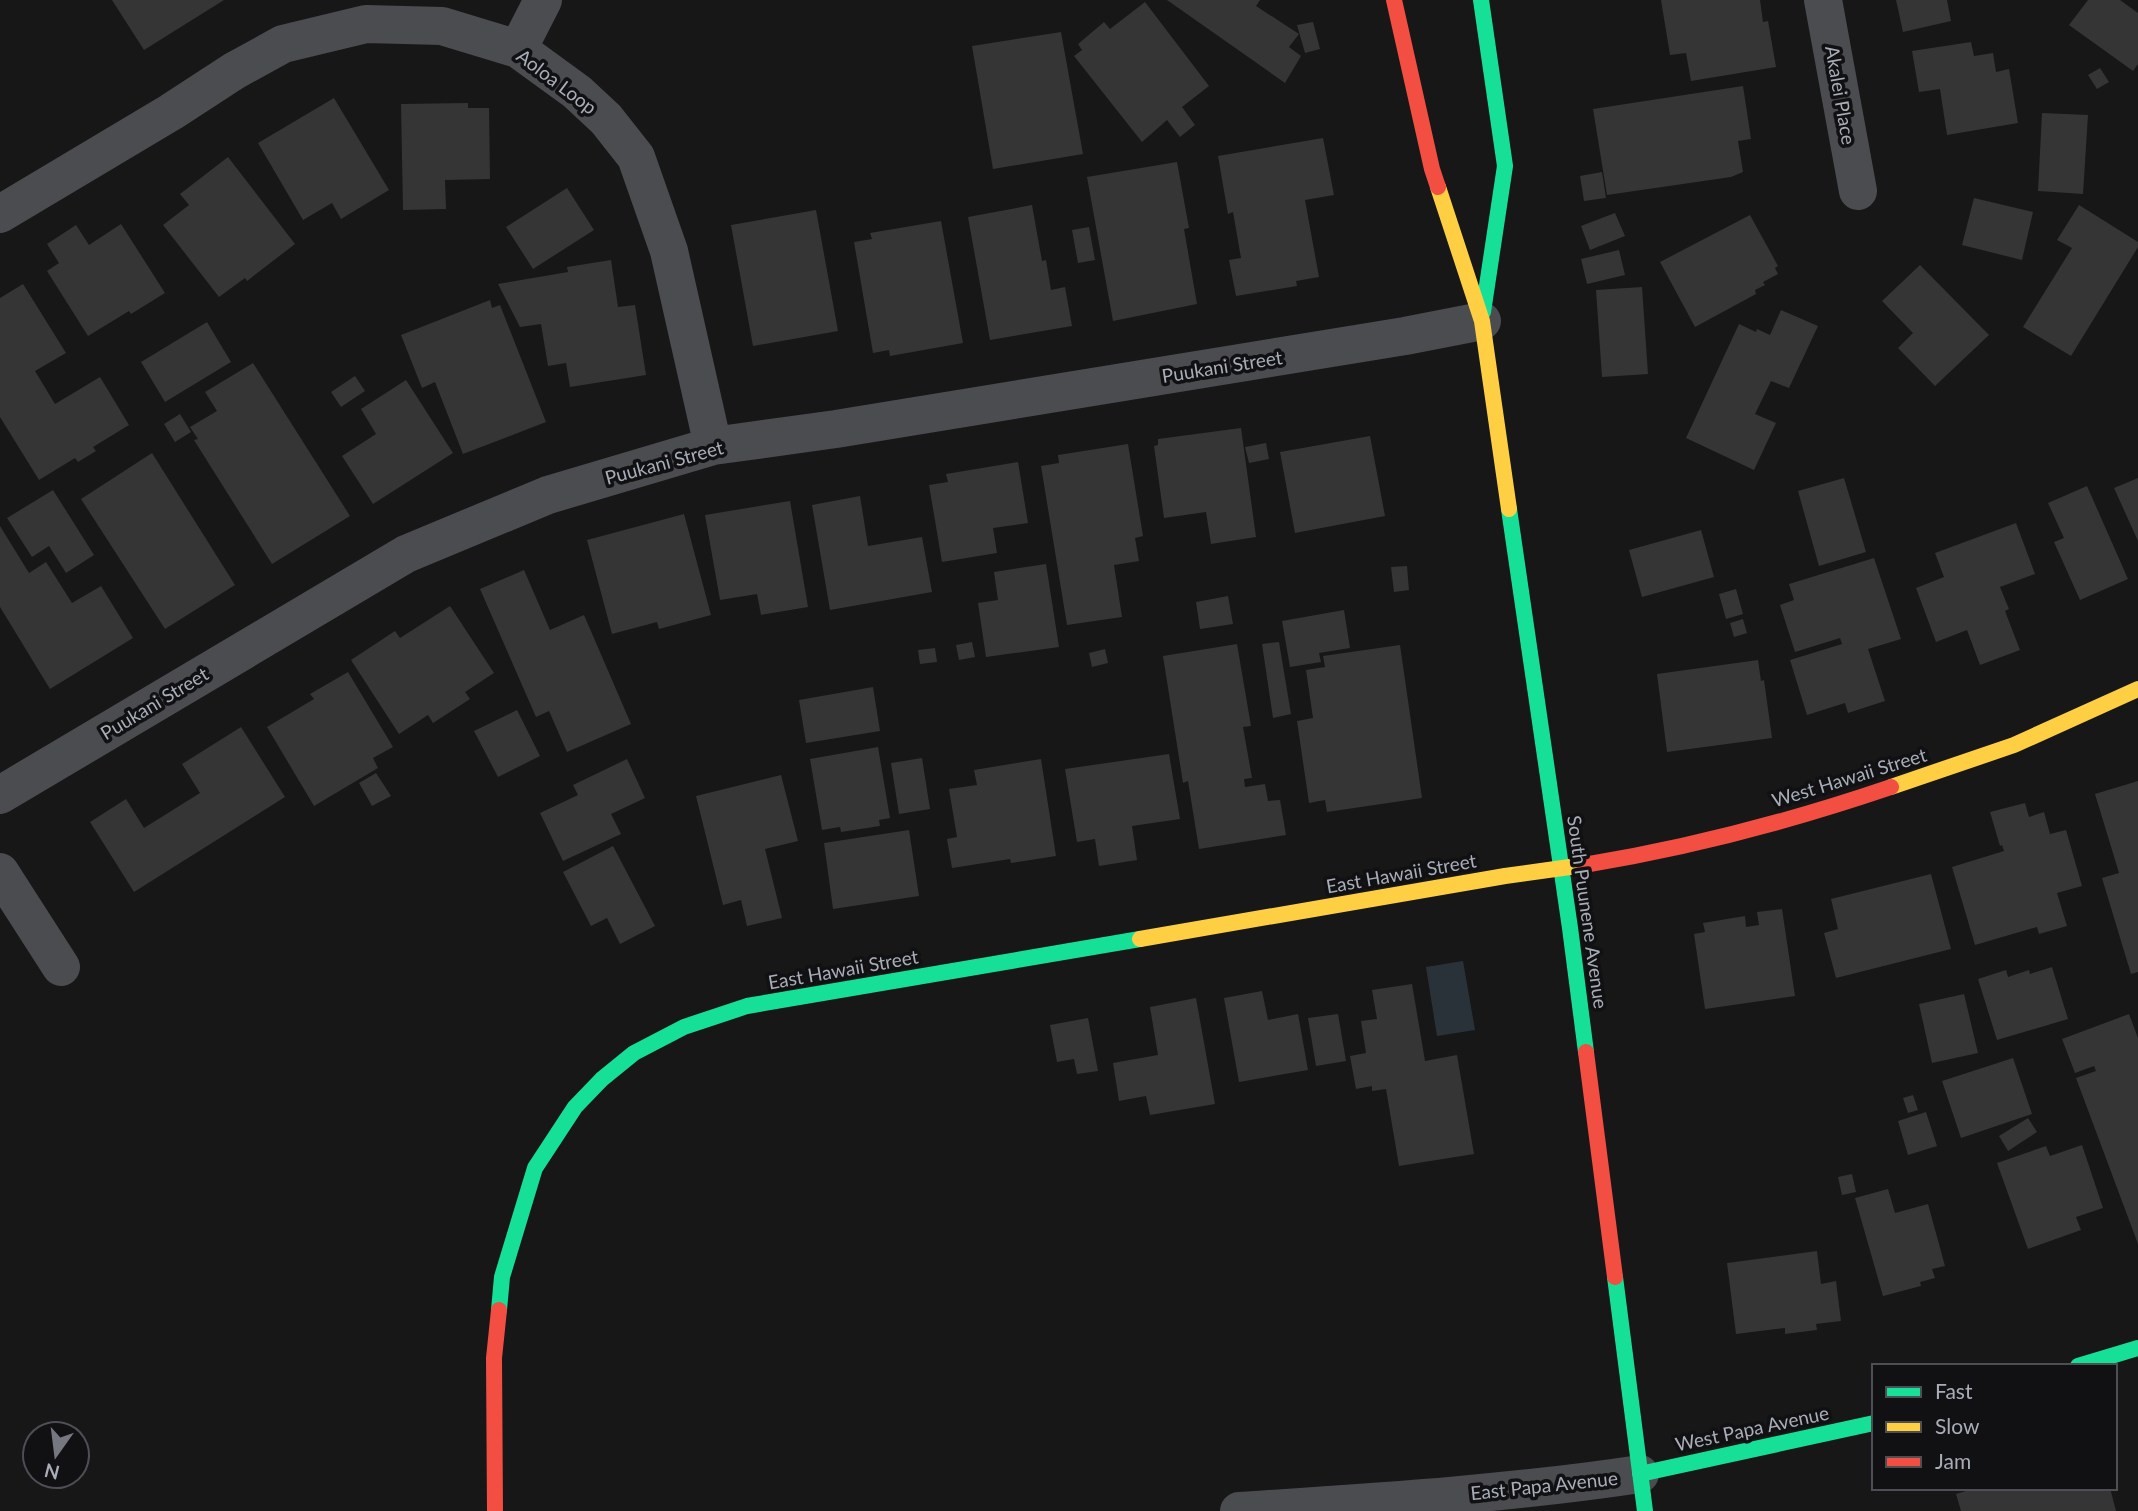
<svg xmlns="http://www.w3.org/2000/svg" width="2138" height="1511" viewBox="0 0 2138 1511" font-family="Lato,sans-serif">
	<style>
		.water { fill: #2a3239 }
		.building { fill: #353536 }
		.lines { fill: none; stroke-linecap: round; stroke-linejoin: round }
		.street { stroke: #4b4c50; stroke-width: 38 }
		.fast { stroke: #16e098; stroke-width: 16 }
		.slow { stroke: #ffcf43; stroke-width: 16 }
		.jam { stroke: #f24e42; stroke-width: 16 }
		.labels { text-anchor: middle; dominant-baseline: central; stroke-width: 7; stroke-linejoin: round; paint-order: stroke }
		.street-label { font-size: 19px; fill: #a8adb8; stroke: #111113 }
	</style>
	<rect width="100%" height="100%" fill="#171717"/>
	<path class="water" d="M1463,961L1475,1030L1437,1036L1426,967Z"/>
	<path class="building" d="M112,0H224L144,50Z
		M1167,0H1260L1256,6L1299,34L1289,47L1301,56L1285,83Z
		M1661,0H1760L1763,22L1768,21L1776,67L1691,81L1686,53L1670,55Z
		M1896,0H1947L1951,21L1903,32Z
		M2088,0H2120L2138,13V64L2133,71L2069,25Z
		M1145,2L1209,86L1182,107L1195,125L1180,137L1167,120L1142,142L1074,56L1082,50L1078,44L1104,22L1110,29Z
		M1313,22L1320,49L1305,53L1297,25Z
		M1061,32L1083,154L993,169L972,46Z
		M1971,42L1974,56L1993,53L1996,72L2009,69L2018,123L1947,135L1940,89L1919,92L1912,51Z
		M2100,68L2109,82L2097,89L2088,75Z
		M1743,86L1751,139L1738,141L1743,172L1731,177L1607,195L1593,109Z
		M334,98L389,190L341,219L332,203L303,220L258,143Z
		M468,103V108H489L490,179L445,180L446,209L403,210L401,104Z
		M2042,113L2088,115L2083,194L2038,191Z
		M1323,138L1334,195L1305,200L1319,277L1296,281L1297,286L1236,296L1229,260L1241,258L1233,212L1228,214L1218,156Z
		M228,157L295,244L247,281L245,278L219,297L163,225L189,205L180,194Z
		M1177,162L1189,228L1184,229L1197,304L1113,321L1087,177Z
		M1602,172L1606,198L1584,201L1580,176Z
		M567,188L594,230L533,269L506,227Z
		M1974,198L2033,212L2022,260L1962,245Z
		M1032,205L1042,261L1046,260L1051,290L1065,287L1072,326L990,340L968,217Z
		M2079,205L2138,242V247L2071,356L2023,327L2072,248L2057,240Z
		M816,210L838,331L753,346L731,225Z
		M1615,213L1625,236L1590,250L1581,226Z
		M1750,215L1778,266L1775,268L1778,274L1763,282L1765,285L1755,290L1756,294L1695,327L1660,262Z
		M941,221L963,343L890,356L889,350L873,353L854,242L872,239L870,233Z
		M121,224L165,293L131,314L129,311L88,336L47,271L59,263L47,244L76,225L89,245Z
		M1089,227L1095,260L1078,263L1072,230Z
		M1619,250L1625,275L1587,284L1581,259Z
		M611,260L618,307L635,305L646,375L570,387L566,363L548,366L541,324L520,327L498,284L568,272L567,267Z
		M1920,265L1989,335L1935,386L1898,348L1913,333L1882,301Z
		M23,284L66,353L35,371L55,404L100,377L129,425L93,447L96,451L78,462L75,458L39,480L0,417V298Z
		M1642,287L1648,374L1602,377L1596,290Z
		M490,300L492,308L500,305L546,422L463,454L435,382L422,388L401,335Z
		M1781,310L1818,326L1789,388L1771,381L1755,414L1776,423L1754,470L1686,438L1739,324L1756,332L1757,329L1770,335Z
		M207,322L231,362L165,402L141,362Z
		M253,363L350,516L272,564L194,440L198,439L190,427L217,411L205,392Z
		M355,376L365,391L341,407L331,392Z
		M406,380L453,453L373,504L342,456L376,434L361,409Z
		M180,414L191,432L175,442L164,424Z
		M1241,428L1256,537L1211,544L1206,512L1164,518L1154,446L1158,445V439Z
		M1370,436L1385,516L1295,533L1280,452Z
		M1266,443L1269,459L1249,463L1245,447Z
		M1128,444L1143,536L1135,538L1139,561L1114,565L1122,617L1067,625L1041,466L1059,463L1058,455Z
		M152,453L235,585L165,629L81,499Z
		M1018,462L1028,523L993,528L997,553L942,562L929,485L948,482L946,474Z
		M1844,478L1866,552L1819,566L1798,491Z
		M2138,478V541L2114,488Z
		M2087,486L2128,579L2080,600L2054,542L2064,538L2048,503Z
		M53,490L94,555L66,573L49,546L32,557L7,518Z
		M860,496L868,546L922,537L932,592L830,610L812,505Z
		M790,501L808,607L761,615L757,594L720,600L705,515Z
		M684,514L711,615L659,629L657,622L612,634L587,540Z
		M2016,523L2035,574L2000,587L2009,609L2005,611L2020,650L1980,665L1967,630L1936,642L1916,588L1944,577L1935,553Z
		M0,526L29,573L46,562L72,603L101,586L133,638L50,689L0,607Z
		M1701,530L1714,577L1642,597L1629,550Z
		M1874,558L1901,639L1868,649L1885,701L1848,713L1845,703L1807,715L1790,660L1842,644L1840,638L1795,652L1780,605L1794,600L1789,584Z
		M1046,564L1059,647L986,657L978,603L998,600L994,572Z
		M1407,566L1409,590L1394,592L1391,567Z
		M524,570L550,630L584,615L631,724L567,752L549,711L536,717L480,589Z
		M1736,589L1743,614L1726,619L1719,594Z
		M1228,596L1233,624L1200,629L1196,602Z
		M450,606L494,673L465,692L470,699L433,723L428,715L399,734L351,660L395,631L400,638Z
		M1344,610L1350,648L1319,653L1321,662L1290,667L1282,621Z
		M1743,619L1747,633L1734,637L1730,623Z
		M972,642L975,657L959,660L956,645Z
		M1279,642L1291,714L1273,718L1262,644Z
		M1237,644L1251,726L1243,727L1252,778L1244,779L1245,787L1265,784L1268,801L1280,800L1286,835L1199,849L1188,781L1183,783L1163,656Z
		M1400,645L1422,798L1327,812L1325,800L1309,803L1297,721L1313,718L1306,670L1325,667L1323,656Z
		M935,648L937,662L920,664L918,650Z
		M1105,649L1108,663L1092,667L1089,653Z
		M1758,660L1761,681L1764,680L1772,738L1667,752L1657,674Z
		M348,672L393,747L373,758L378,768L314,806L267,727L314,699L310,694Z
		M873,687L880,731L806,743L799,700Z
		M517,710L540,756L498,777L474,731Z
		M241,727L285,797L134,892L90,822L126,799L144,828L200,793L182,764Z
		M878,747L890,818L879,820L880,826L841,832L840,827L822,830L810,759Z
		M1169,754L1180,819L1132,826L1137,860L1099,866L1095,839L1077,842L1065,769Z
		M922,758L930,809L899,814L891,763Z
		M627,759L645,798L611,814L621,834L563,861L540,813L578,795L573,785Z
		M1041,759L1056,856L1011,863L1010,859L952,868L947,839L957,837L949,789L977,785L974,770Z
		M376,773L391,796L372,806L359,783Z
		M781,775L798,841L765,849L782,918L747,926L741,900L723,905L696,796Z
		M2138,781V972L2131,974L2102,878L2119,873L2095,794Z
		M2025,803L2029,817L2044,812L2050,834L2066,830L2082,886L2057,893L2067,926L2039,934L2037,927L1975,945L1952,867L2004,851L2002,845L2000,846L1990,812Z
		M909,830L919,896L833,909L824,843Z
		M613,846L655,926L620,944L607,918L591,926L563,872Z
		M1931,874L1951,949L1836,978L1824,933L1838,929L1831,899Z
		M1782,909L1795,996L1705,1009L1694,934L1705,932L1703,923L1745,916L1746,927L1759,925L1757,912Z
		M2052,967L2068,1019L1997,1040L1978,979L2006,970L2008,977L2029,970L2030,974Z
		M1412,984L1425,1061L1457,1055L1474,1154L1399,1166L1386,1089L1372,1091V1086L1356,1089L1350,1056L1366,1053L1361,1021L1377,1019L1372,990Z
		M1262,991L1268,1020L1298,1014L1308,1070L1239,1082L1224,998Z
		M1964,994L1978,1053L1932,1063L1919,1004Z
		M1196,998L1215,1104L1150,1115L1146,1096L1119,1101L1113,1063L1158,1055L1150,1007Z
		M1338,1014L1346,1061L1316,1066L1308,1018Z
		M2129,1014L2138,1038V1244L2076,1078L2096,1071L2094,1066L2075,1073L2062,1039Z
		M1088,1018L1098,1071L1077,1074L1074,1059L1057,1062L1050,1025Z
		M2013,1058L2032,1114L1961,1138L1942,1081Z
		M1913,1095L1918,1110L1908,1113L1903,1098Z
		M1926,1112L1937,1146L1908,1155L1898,1121Z
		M2028,1118L2037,1132L2008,1151L1999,1136Z
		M2082,1145L2103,1208L2076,1217L2081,1230L2028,1249L1997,1163L2046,1146L2050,1156Z
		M1852,1174L1856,1192L1842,1195L1838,1177Z
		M1888,1189L1895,1213L1928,1204L1945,1266L1932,1269L1935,1278L1920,1282L1921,1286L1883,1296L1855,1198Z
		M1817,1251L1821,1284L1836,1281L1841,1321L1816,1324L1817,1330L1785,1334V1328L1736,1334L1727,1263Z
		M1976,1488H2110L2116,1511H1961L1956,1494Z"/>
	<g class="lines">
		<path class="street" d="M1823,0L1858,191
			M518,49L543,0
			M0,214L171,112L234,71L283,44L366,24L442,26L518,49L577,92L606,119L636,157L669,251L713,446
			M0,795L406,554L548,495L713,446L836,429L1405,336L1482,321
			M0,872L61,967
			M1239,1511C1373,1502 1507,1494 1640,1474"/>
		<path class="fast" d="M1481,0L1505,166L1483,312
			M1509,509L1570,928L1586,1052
			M1615,1277L1645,1511
			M499,1310L502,1277L535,1168L575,1107L602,1079L634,1053L684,1027L747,1006L1140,939
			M2078,1366L2138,1348
			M1640,1474L1874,1423"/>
		<path class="slow" d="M1438,187L1482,321L1509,509
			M1891,787L2014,745L2138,689
			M1140,939L1505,876L1584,865"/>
		<path class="jam" d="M1394,0L1432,169L1438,187
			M1584,865C1688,848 1791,821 1891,787
			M1586,1052L1615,1277
			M495,1511L494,1358L499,1310"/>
	</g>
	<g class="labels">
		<g class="street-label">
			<text transform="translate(557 81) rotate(37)">Aoloa Loop</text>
			<text transform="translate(1841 95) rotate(80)">Akalei Place</text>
			<text transform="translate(1222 366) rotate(-9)">Puukani Street</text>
			<text transform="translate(664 462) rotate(-15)">Puukani Street</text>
			<text transform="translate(154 703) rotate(-31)">Puukani Street</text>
			<text transform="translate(1849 777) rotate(-17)">West Hawaii Street</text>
			<text transform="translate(1401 873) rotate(-10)">East Hawaii Street</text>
			<text transform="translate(1588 912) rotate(82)">South Puunene Avenue</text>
			<text transform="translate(843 969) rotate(-10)">East Hawaii Street</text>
			<text transform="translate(1752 1428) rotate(-12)">West Papa Avenue</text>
			<text transform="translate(1544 1485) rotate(-6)">East Papa Avenue</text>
		</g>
	</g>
	<rect x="1872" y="1364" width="245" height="126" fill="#111113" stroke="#4d4f55" stroke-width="2"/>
	<rect x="1886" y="1387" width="35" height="10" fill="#16e098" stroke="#4d4f55" stroke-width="2"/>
	<text x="1935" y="1399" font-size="21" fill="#a8adb8">Fast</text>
	<rect x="1886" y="1422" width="35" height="10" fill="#ffcf43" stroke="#4d4f55" stroke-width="2"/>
	<text x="1935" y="1434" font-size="21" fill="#a8adb8">Slow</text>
	<rect x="1886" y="1457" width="35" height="10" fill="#f24e42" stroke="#4d4f55" stroke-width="2"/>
	<text x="1935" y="1469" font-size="21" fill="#a8adb8">Jam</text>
	<g transform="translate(56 1455) rotate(194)"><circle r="33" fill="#111113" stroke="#4d4f55" stroke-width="2"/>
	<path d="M0-5L12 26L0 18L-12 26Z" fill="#757880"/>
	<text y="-10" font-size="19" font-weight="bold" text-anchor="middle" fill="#a8adb8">N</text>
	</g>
</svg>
